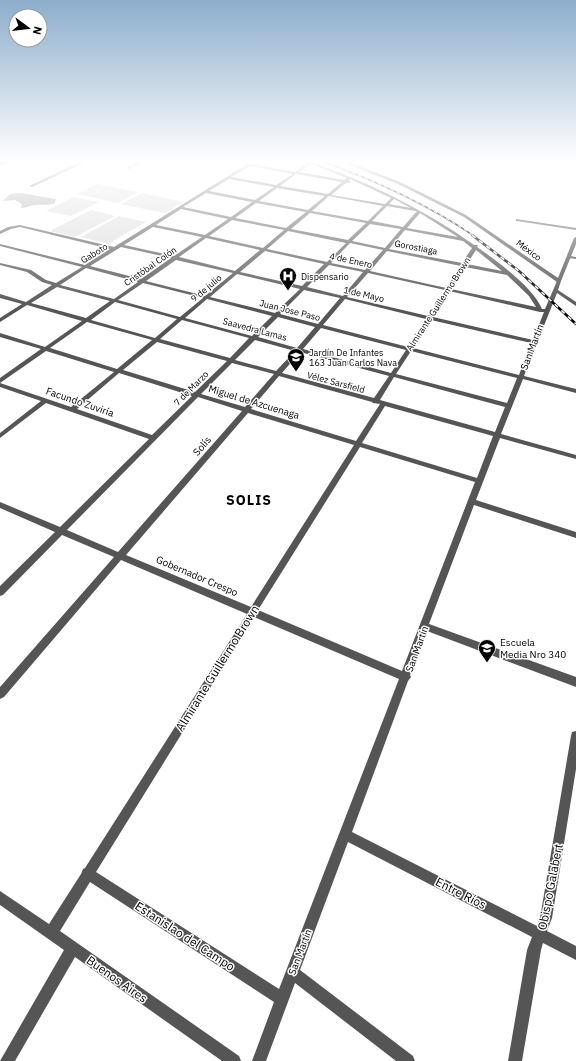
<svg xmlns="http://www.w3.org/2000/svg" width="576" height="1061" viewBox="0 0 576 1061" font-family="'IBM Plex Sans',sans-serif">
	<style>
		.green { fill: #dcdcdc }
		.water { fill: #a3a3a3 }
		.lines { fill: none; stroke-linecap: round; stroke-linejoin: round }
		.minor { fill: #555; fill-rule: evenodd }
		.tertiary { fill: #555; fill-rule: evenodd }
		.primary { fill: #000; fill-rule: evenodd }
		.rail-far1-casing { stroke: #000; stroke-width: 1.5 }
		.rail-casing { stroke: #000; stroke-width: 2.5 }
		.rail-far1 { stroke: #fff; stroke-width: 1; stroke-dasharray: 3.5; stroke-linecap: butt }
		.rail { stroke: #fff; stroke-width: 1.5; stroke-dasharray: 4.5; stroke-linecap: butt }
		.labels { text-anchor: middle; dominant-baseline: central; stroke-width: 3; stroke-linejoin: round; paint-order: stroke }
		.far-street-label { font-size: 9px; fill: #000; stroke: #fff }
		.far-poi-label { font-size: 9px; fill: #000; stroke: #fff; text-anchor: start }
		.street-label { font-size: 10px; fill: #000; stroke: #fff }
		.poi-label { font-size: 10px; fill: #000; stroke: #fff; text-anchor: start }
		.near-street-label { font-size: 12px; fill: #000; stroke: #fff }
		.district-label { font-size: 14px; font-weight: bold; letter-spacing: 1px; fill: #000; stroke: #fff }
	</style>
	<rect width="100%" height="100%" fill="#fff"/>
	<path class="green" d="M97,184L138,192L118,203L77,194Z
		M142,193L184,202L164,213L121,204Z
		M74,197L99,202L71,216L46,211Z
		M91,210L115,216L75,237L50,231Z
		M119,216L146,222L108,244L81,237Z"/>
	<path class="water" d="M17,193H21L56,199L55,203C48,206 44,204 36,205C31,205 27,208 21,208L22,204L15,200L3,201L10,194Z"/>
	<g class="lines">
		<path class="minor" d="M85,160H90L32,187L29,186Z
			M141,160H146L129,169L126,168Z
			M254,160H259L252,164L295,172L308,163L300,160H306C366,181 422,208 474,245H478L477,247C497,261 533,287 542,309H545L557,281L559,280L561,281L558,290L576,302V306L557,293L524,376L576,389V393L523,379L501,434L576,455V459L500,438L476,500L576,532V538L474,505L429,624L576,677V687L427,631L410,675L411,677L408,681L352,832L537,926L540,918L571,736L572,732L576,731V769L552,918L547,931L576,946V960L543,943L541,950L522,1061H508L527,950L532,937L348,842L300,970L413,1056L415,1061H396L295,983L266,1061H252L274,1002L90,882L60,931L239,1056L241,1061H222L75,957L15,1061H0L64,950L0,905V891L49,924L81,874L83,869L85,868L247,614L121,560L4,697L0,699V687L114,557L62,535L3,595L0,596V586L55,532L0,508V502L60,527L149,439L46,403L0,438V433L41,401L0,387V383L71,407L114,372L46,351L0,383V378L41,349L0,337V333L45,347L82,321L27,305L0,322V318L22,304L0,298V294L26,302L52,285L42,282L27,272L0,265V263L31,270L46,280L56,283L82,267L0,246V244L85,265L110,249L20,227L11,229L0,234V231L8,227L20,225L114,247ZM311,164L347,178L344,180L299,172ZM250,166L293,174L276,185L231,177ZM296,174L342,182L328,194L280,186ZM229,179L274,187L255,200L209,191ZM350,179L391,198L385,204L331,195L346,183H350V181H348ZM277,188L325,196L308,210L259,201ZM206,193L252,202L231,217L183,207ZM329,196L383,206L368,221L312,211ZM394,199L411,208L389,204ZM256,203L306,212L286,228L235,218ZM387,206L415,211H417L403,227L372,221ZM181,209L228,219L205,235L156,225ZM310,213L366,223L348,240L291,229ZM420,213L458,237L407,228ZM232,220L284,230L263,248L209,236ZM370,224L401,229L385,248L352,241ZM153,227L202,237L174,256L124,245ZM405,230L463,241L472,248L462,263L389,249ZM288,231L346,243L327,262L267,249ZM206,238L260,250L235,271L179,257ZM350,243L383,250L365,270L331,263ZM121,247L171,258L141,279L90,266ZM476,250L502,271L467,264ZM265,251L324,264L302,286L240,272ZM387,251L461,266L446,288L370,271ZM176,260L233,273L205,296L146,281ZM329,265L363,272L343,296L307,287ZM465,267L507,275L529,296L536,307L451,289ZM86,268L138,282L114,299L60,285ZM368,273L445,290L428,316L347,297ZM237,274L300,289L275,313L210,297ZM143,283L203,298L180,317L118,300ZM57,287L110,301L86,318L31,303ZM304,290L340,298L318,324L280,314ZM449,291L540,312H544L533,340L433,317ZM207,299L272,316L252,336L185,318ZM345,299L426,319L408,347L323,325ZM115,302L177,319L155,338L91,320ZM278,317L315,327L297,348L258,337ZM182,320L249,338L230,358L160,339ZM431,320L531,343L519,375L413,348ZM87,322L152,340L117,369L50,348ZM321,328L406,350L391,373L303,349ZM255,340L295,351L276,371L235,360ZM157,342L227,361L195,392L123,370ZM411,351L517,378L507,403L396,374ZM300,352L389,376L374,398L282,373ZM232,363L274,374L245,407L201,394ZM119,373L192,396L152,435L77,409ZM279,376L372,402L373,403L380,404L356,441L251,409ZM394,377L505,407L495,432L380,400ZM198,397L242,411L118,552L67,530ZM385,406L493,436L477,478L362,443ZM248,413L354,445L251,607L126,555ZM360,447L475,482L402,671L258,610ZM254,617L399,679L279,989L96,872Z
			M516,219L576,228V230L517,221H516Z
			M570,256L576,257V259L568,258V257Z"/>
		<path class="tertiary" d="M337,160H343L400,182L466,215L558,278L574,238L576,237V244L561,281L557,282L464,217L398,184Z"/>
		<path class="primary" d="M6,160H12L0,165V162Z"/>
		<defs>
			<path id="rail-far1" d="M319,160C374,180 426,203 474,236"/>
			<path id="rail" d="M472,235L519,271L576,324"/>
		</defs>
		<use href="#rail-far1" class="rail-far1-casing"/>
		<use href="#rail" class="rail-casing"/>
		<use href="#rail-far1" class="rail-far1"/>
		<use href="#rail" class="rail"/>
	</g>
	<linearGradient id="sky" x2="0" y2="1"><stop stop-color="#8cadcc"/><stop offset="0.52" stop-color="#fff"/><stop offset="1" stop-color="#fff" stop-opacity="0"/></linearGradient>
	<rect width="576" height="309" fill="url(#sky)"/>
	<defs>
		<symbol id="hospital-pin" viewBox="-11 -11 22 30"><path d="M0 17L-7.5 6A9.5 9.5 0 1 1 7.5 6Z" fill="#000" stroke="#fff"/><path d="M-5-5h3v3.5h4V-5h3V5h-3V1.5h-4V5h-3Z" fill="#fff"/></symbol>
		<symbol id="school-pin" viewBox="-11 -11 22 30"><path d="M0 17L-7.5 6A9.5 9.5 0 1 1 7.5 6Z" fill="#000" stroke="#fff"/><path d="M0-5L7-2L0 1L-7-2ZM-4 1L0 2.5L4 1V4Q0 6-4 4Z" fill="#fff"/></symbol>
	</defs>
	<g fill-rule="evenodd">
		<use href="#hospital-pin" x="278" y="266" width="20" height="27"/>
		<use href="#school-pin" x="286" y="347" width="20" height="27"/>
		<use href="#school-pin" x="477" y="638" width="20" height="27"/>
	</g>
	<g class="labels">
		<g class="far-street-label">
			<text transform="translate(416 247) rotate(11)">Gorostiaga</text>
			<text transform="translate(529 250) rotate(37)">México</text>
			<text transform="translate(94 253) rotate(-32)">Gaboto</text>
			<text transform="translate(351 260) rotate(12)">4 de Enero</text>
			<text transform="translate(150 266) rotate(-35)">Cristóbal Colón</text>
			<text transform="translate(206 288) rotate(-40)">9 de julio</text>
			<text transform="translate(364 294) rotate(13)">1 de Mayo</text>
			<text transform="translate(438 304) rotate(-57)">Almirante Guillermo Brown</text>
			<text transform="translate(290 310) rotate(14)">Juan Jose Paso</text>
			<text transform="translate(255 329) rotate(15)">Saavedra Lamas</text>
			<text transform="translate(336 382) rotate(15)">Vélez Sarsfield</text>
			<text transform="translate(191 388) rotate(-45)">7 de Marzo</text>
		</g>
		<g class="far-poi-label">
			<text x="301" y="276">Dispensario</text>
			<text x="309" y="352">Jardín De Infantes<tspan x="309" dy="10">163 Juan Carlos Nava</tspan></text>
		</g>
		<g class="street-label">
			<text transform="translate(532 347) rotate(-69)">San Martín</text>
			<text transform="translate(80 402) rotate(19)">Facundo Zuviría</text>
			<text transform="translate(254 402) rotate(17)">Miguel de Azcuenaga</text>
			<text transform="translate(202 446) rotate(-49)">Solís</text>
			<text transform="translate(197 576) rotate(23)">Gobernador Crespo</text>
			<text transform="translate(417 649) rotate(-70)">San Martín</text>
			<text transform="translate(300 952) rotate(-69)">San Martín</text>
		</g>
		<g class="poi-label">
			<text x="500" y="642">Escuela<tspan x="500" dy="12">Media Nro 340</tspan></text>
		</g>
		<g class="near-street-label">
			<text transform="translate(217 668) rotate(-58)">Almirante Guillermo Brown</text>
			<text transform="translate(550 887) rotate(-79)">Obispo Galabert</text>
			<text transform="translate(461 893) rotate(27)">Entre Ríos</text>
			<text transform="translate(185 936) rotate(33)">Estanislao del Campo</text>
			<text transform="translate(117 979) rotate(35)">Buenos Aires</text>
		</g>
		<g class="district-label">
			<text x="249" y="500">SOLIS</text>
		</g>
	</g>
	<g transform="translate(28 28) rotate(105)"><circle r="19" fill="#ffffff" stroke="#999999"/>
	<path d="M0-3L7 15L0 10L-7 15Z" fill="#000000"/>
	<text y="-6" font-size="11" font-weight="bold" text-anchor="middle" fill="#000000">N</text>
	</g>
</svg>
